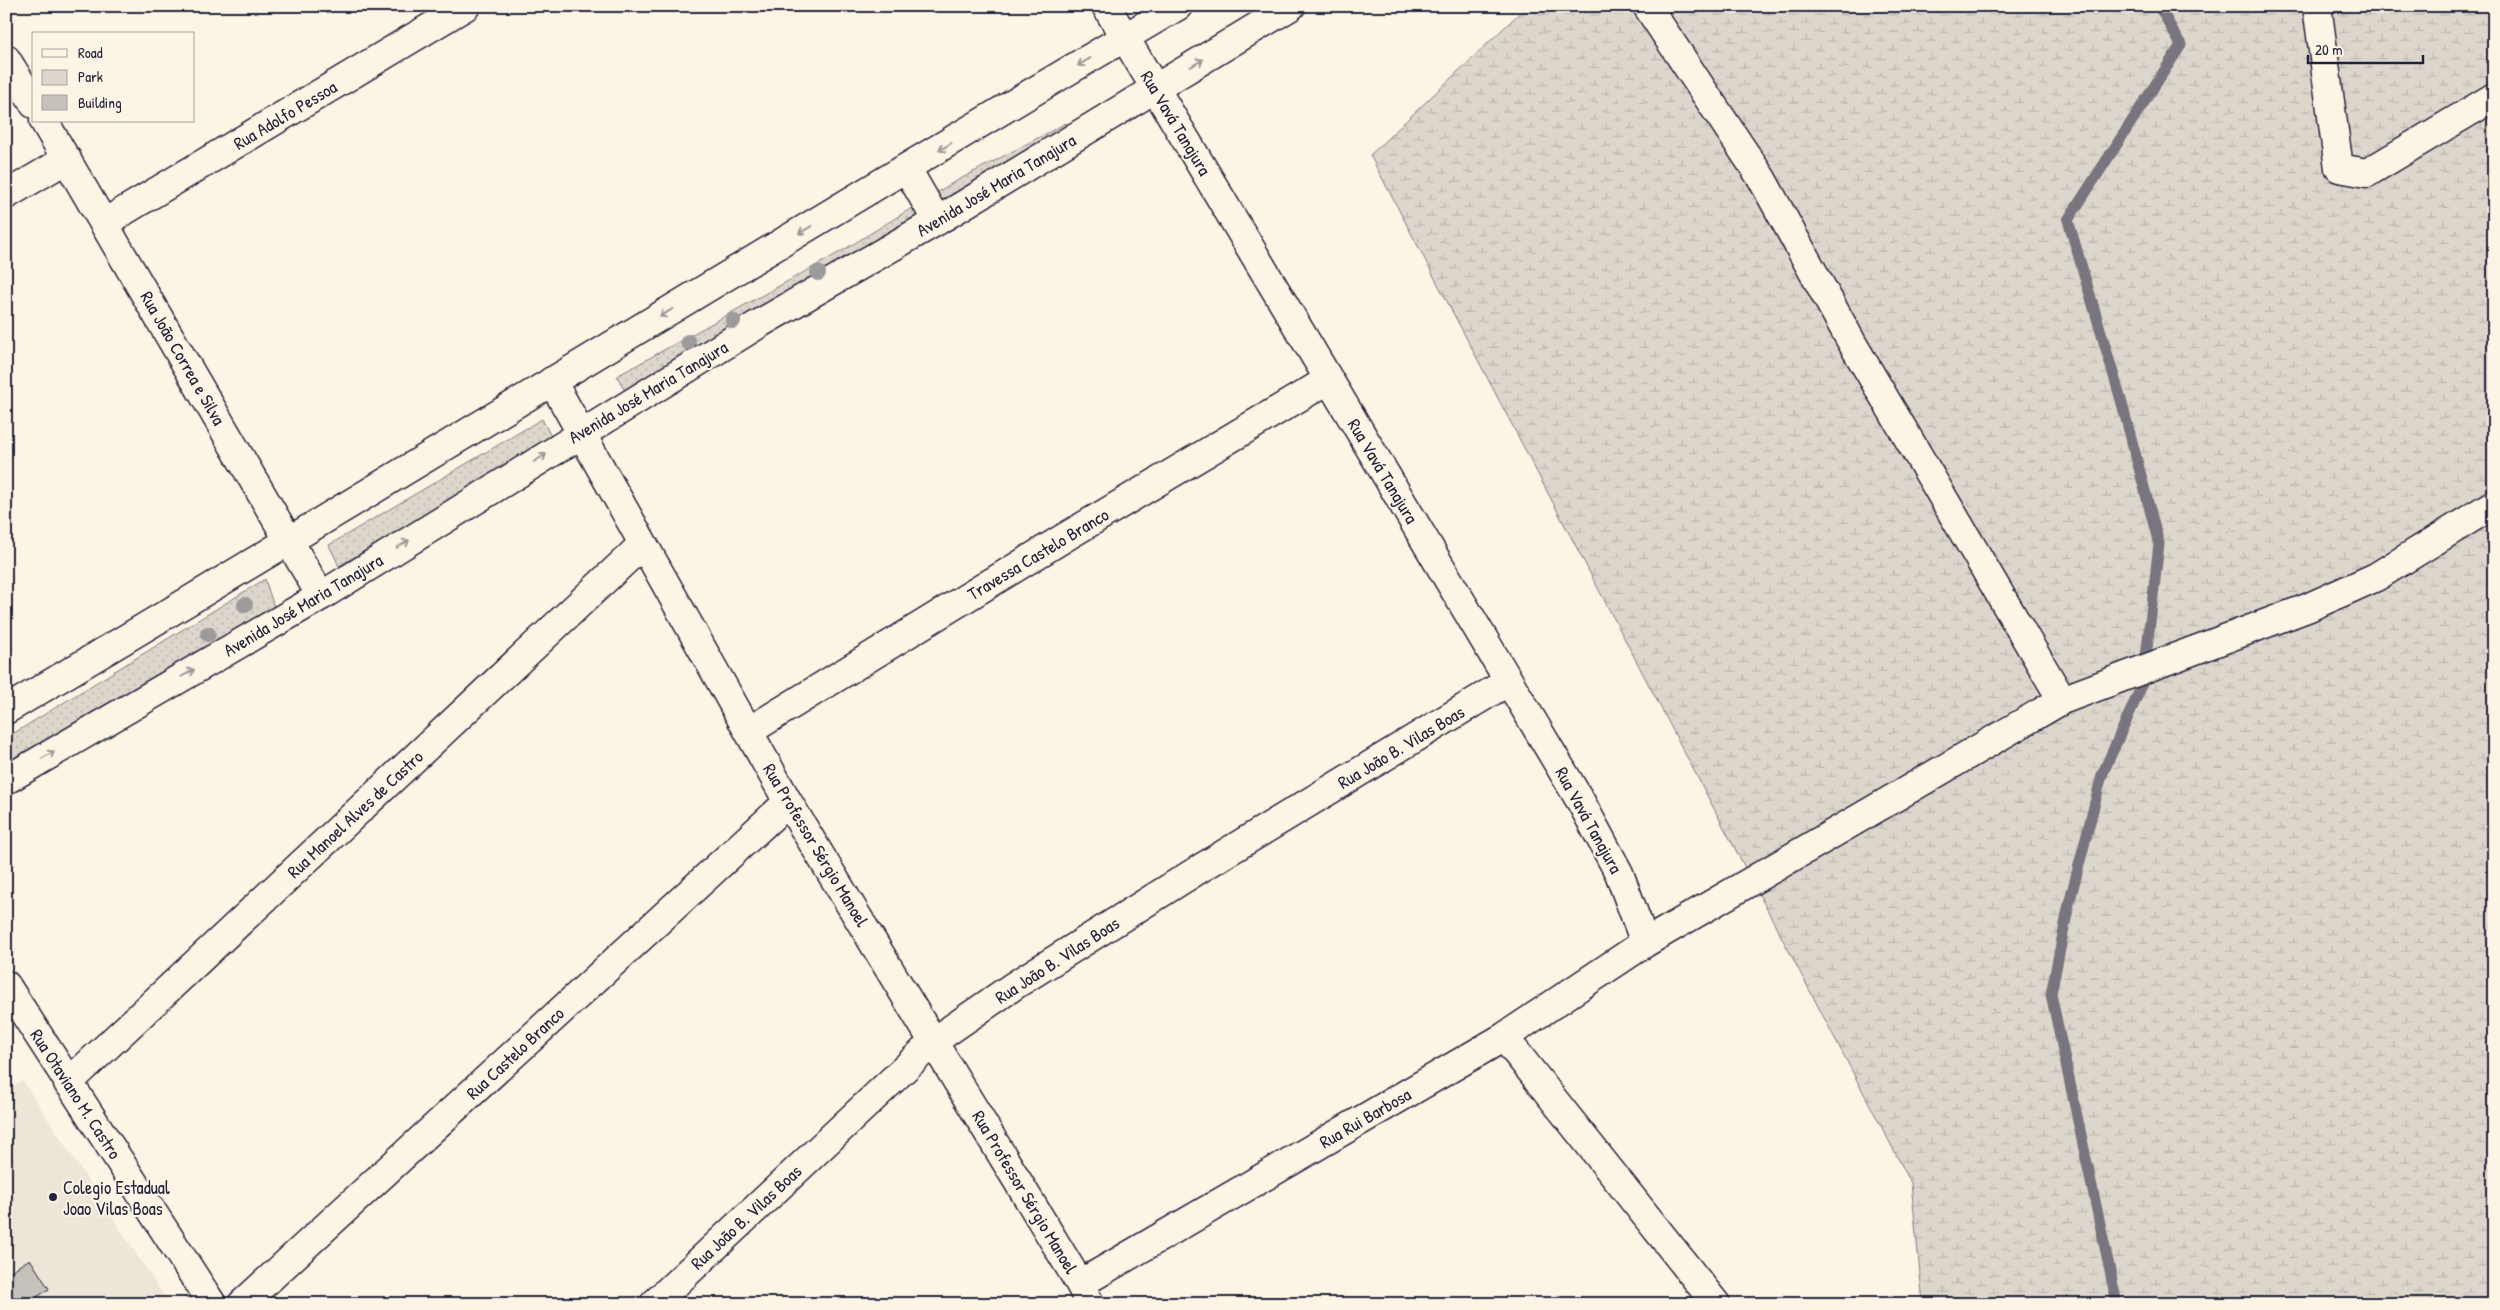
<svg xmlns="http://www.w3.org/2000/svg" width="2500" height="1310" viewBox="0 0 2500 1310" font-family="'Patrick Hand',sans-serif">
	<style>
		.built { fill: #ece5d8 }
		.green { fill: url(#green-dots); stroke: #7f7c84 }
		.wetland { fill: url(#wetland-marsh); stroke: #7f7c84 }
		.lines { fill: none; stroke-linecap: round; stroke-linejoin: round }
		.stream { stroke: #78757e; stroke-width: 11 }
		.building { fill: #c6c1bb; stroke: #22223b }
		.street-casing { stroke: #22223b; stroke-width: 31 }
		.secondary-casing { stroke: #22223b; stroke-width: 31 }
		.street { stroke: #fcf5e5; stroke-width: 28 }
		.secondary { stroke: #fcf5e5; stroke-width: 28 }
		.tree { fill: #9d9a9b }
		.oneway { stroke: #9a9698 }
		.poi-dot { fill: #22223b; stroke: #fcf5e5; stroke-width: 2 }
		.labels { text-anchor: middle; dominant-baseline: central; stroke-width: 4; stroke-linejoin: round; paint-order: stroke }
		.street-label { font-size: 18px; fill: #22223b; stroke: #fcf5e5 }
		.poi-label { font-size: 18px; fill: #22223b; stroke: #fcf5e5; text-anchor: start }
	</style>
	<defs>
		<pattern id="green-dots" width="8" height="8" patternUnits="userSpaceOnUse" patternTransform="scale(1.25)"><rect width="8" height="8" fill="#dcd6cc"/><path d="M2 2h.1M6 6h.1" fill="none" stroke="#bcb7b0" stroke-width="1.8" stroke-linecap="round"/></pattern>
		<pattern id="wetland-marsh" width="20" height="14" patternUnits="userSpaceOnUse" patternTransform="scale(1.25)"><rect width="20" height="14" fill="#dcd6cc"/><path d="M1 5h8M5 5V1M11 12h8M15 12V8" fill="none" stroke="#bcb7b0"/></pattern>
	</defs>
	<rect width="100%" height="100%" fill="#fcf5e5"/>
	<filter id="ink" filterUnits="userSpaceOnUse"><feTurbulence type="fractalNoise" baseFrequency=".02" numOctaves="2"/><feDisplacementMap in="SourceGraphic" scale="10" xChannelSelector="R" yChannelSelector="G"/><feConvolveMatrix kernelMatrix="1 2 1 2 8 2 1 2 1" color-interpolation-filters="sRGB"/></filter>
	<g filter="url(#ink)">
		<path class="built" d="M23,1081L169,1304H6V1090Z"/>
		<path class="green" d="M1066,123L1072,136L626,393L617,376L842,251L949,185Z
			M542,419L553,440L339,566L329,545Z
			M265,579L274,607L6,769V738Z"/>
		<path class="wetland" d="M1527,6H2494V1304H1923L1911,1183L1370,155Z"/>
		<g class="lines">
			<path class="stream" d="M2117,1304L2051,994L2069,904L2102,775L2143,683L2159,544L2121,400L2068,220L2181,45L2159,6"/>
		</g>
		<path class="building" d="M30,1259L49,1289L27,1304H6V1274Z"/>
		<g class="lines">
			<defs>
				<path id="street" d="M1106,6L1581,802L1619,873L1645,943
					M1647,6L1762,179L1851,341L2062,700
					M2317,6L2339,168L2367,173L2494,97
					M6,59L34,104
					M44,121L321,596
					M6,195L67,159
					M104,223L466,6
					M552,381L788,802L1080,1284L1090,1304
					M749,731L1067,536L1328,380
					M6,985L212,1304
					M1504,1037L1716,1304
					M68,1083L642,545
					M1080,1284L1504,1037L1645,943L2062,700L2307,608L2376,577L2494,504
					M242,1304L788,802
					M654,1304L934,1041L1015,985L1201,868L1509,681"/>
				<path id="secondary" d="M907,169L937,221
					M6,710C398,478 785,237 1178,6
					M6,780L321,596L757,325L937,221L1291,6"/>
			</defs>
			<use href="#street" class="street-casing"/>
			<use href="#secondary" class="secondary-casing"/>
			<use href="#street" class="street"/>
			<use href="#secondary" class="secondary"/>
		</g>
		<g class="tree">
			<circle cx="818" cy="273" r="8"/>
			<circle cx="733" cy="321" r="8"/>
			<circle cx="688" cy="342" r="8"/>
			<circle cx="245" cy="605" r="8"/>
			<circle cx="208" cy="634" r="8"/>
		</g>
		<defs><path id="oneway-shaft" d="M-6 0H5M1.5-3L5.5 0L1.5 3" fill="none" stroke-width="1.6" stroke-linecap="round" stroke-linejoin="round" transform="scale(1.25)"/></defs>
		<g class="oneway">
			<use href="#oneway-shaft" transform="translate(1084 62) rotate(149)"/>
			<use href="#oneway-shaft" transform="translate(1197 63) rotate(-31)"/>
			<use href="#oneway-shaft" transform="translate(945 147) rotate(149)"/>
			<use href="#oneway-shaft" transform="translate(805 230) rotate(149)"/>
			<use href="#oneway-shaft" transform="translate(666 313) rotate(149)"/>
			<use href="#oneway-shaft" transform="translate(540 458) rotate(-32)"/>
			<use href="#oneway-shaft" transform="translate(403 544) rotate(-32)"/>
			<use href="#oneway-shaft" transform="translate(188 673) rotate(-30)"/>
			<use href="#oneway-shaft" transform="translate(48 755) rotate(-30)"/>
		</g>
	</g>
	<circle class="poi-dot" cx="53" cy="1197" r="5"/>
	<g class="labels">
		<g class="street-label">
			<text transform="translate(285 115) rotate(-31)">Rua Adolfo Pessoa</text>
			<text transform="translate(1176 123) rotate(59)">Rua Vavá Tanajura</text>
			<text transform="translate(996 185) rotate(-31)">Avenida José Maria Tanajura</text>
			<text transform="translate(183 358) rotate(60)">Rua João Correa e Silva</text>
			<text transform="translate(648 392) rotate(-31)">Avenida José Maria Tanajura</text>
			<text transform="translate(1383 471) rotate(59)">Rua Vavá Tanajura</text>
			<text transform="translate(1038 554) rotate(-31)">Travessa Castelo Branco</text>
			<text transform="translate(303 605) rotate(-31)">Avenida José Maria Tanajura</text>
			<text transform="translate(1401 747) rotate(-31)">Rua João B. Vilas Boas</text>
			<text transform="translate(355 814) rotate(-43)">Rua Manoel Alves de Castro</text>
			<text transform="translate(1589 820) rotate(61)">Rua Vavá Tanajura</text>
			<text transform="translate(816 845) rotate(59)">Rua Professor Sérgio Manoel</text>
			<text transform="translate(1057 960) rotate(-33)">Rua João B. Vilas Boas</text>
			<text transform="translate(515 1053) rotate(-43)">Rua Castelo Branco</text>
			<text transform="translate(76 1094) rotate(57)">Rua Otaviano M. Castro</text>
			<text transform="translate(1365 1118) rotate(-30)">Rua Rui Barbosa</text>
			<text transform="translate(1025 1192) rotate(59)">Rua Professor Sérgio Manoel</text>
			<text transform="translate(746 1217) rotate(-43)">Rua João B. Vilas Boas</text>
		</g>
		<g class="poi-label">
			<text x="63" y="1187">Colegio Estadual<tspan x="63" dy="21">Joao Vilas Boas</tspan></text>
		</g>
	</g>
	<rect width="2500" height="1310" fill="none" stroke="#fcf5e5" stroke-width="25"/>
	<rect x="12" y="12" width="2475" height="1285" fill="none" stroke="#22223b" stroke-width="2" filter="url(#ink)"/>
	<rect x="32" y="32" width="162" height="90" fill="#fcf5e5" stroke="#a5a1a1"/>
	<rect x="42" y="49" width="25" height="8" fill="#fcf5e5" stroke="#a5a1a1"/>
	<text x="78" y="58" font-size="15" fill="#22223b">Road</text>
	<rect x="42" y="70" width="25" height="15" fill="#dcd6cc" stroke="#a5a1a1"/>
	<text x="78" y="82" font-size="15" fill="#22223b">Park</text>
	<rect x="42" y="95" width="25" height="15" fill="#c6c1bb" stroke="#a5a1a1"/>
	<text x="78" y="108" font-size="15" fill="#22223b">Building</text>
	<path d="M2308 55v8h115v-8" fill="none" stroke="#22223b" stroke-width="2.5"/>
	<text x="2315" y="55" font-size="15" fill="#22223b" stroke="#fcf5e5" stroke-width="4" paint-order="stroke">20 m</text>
</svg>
